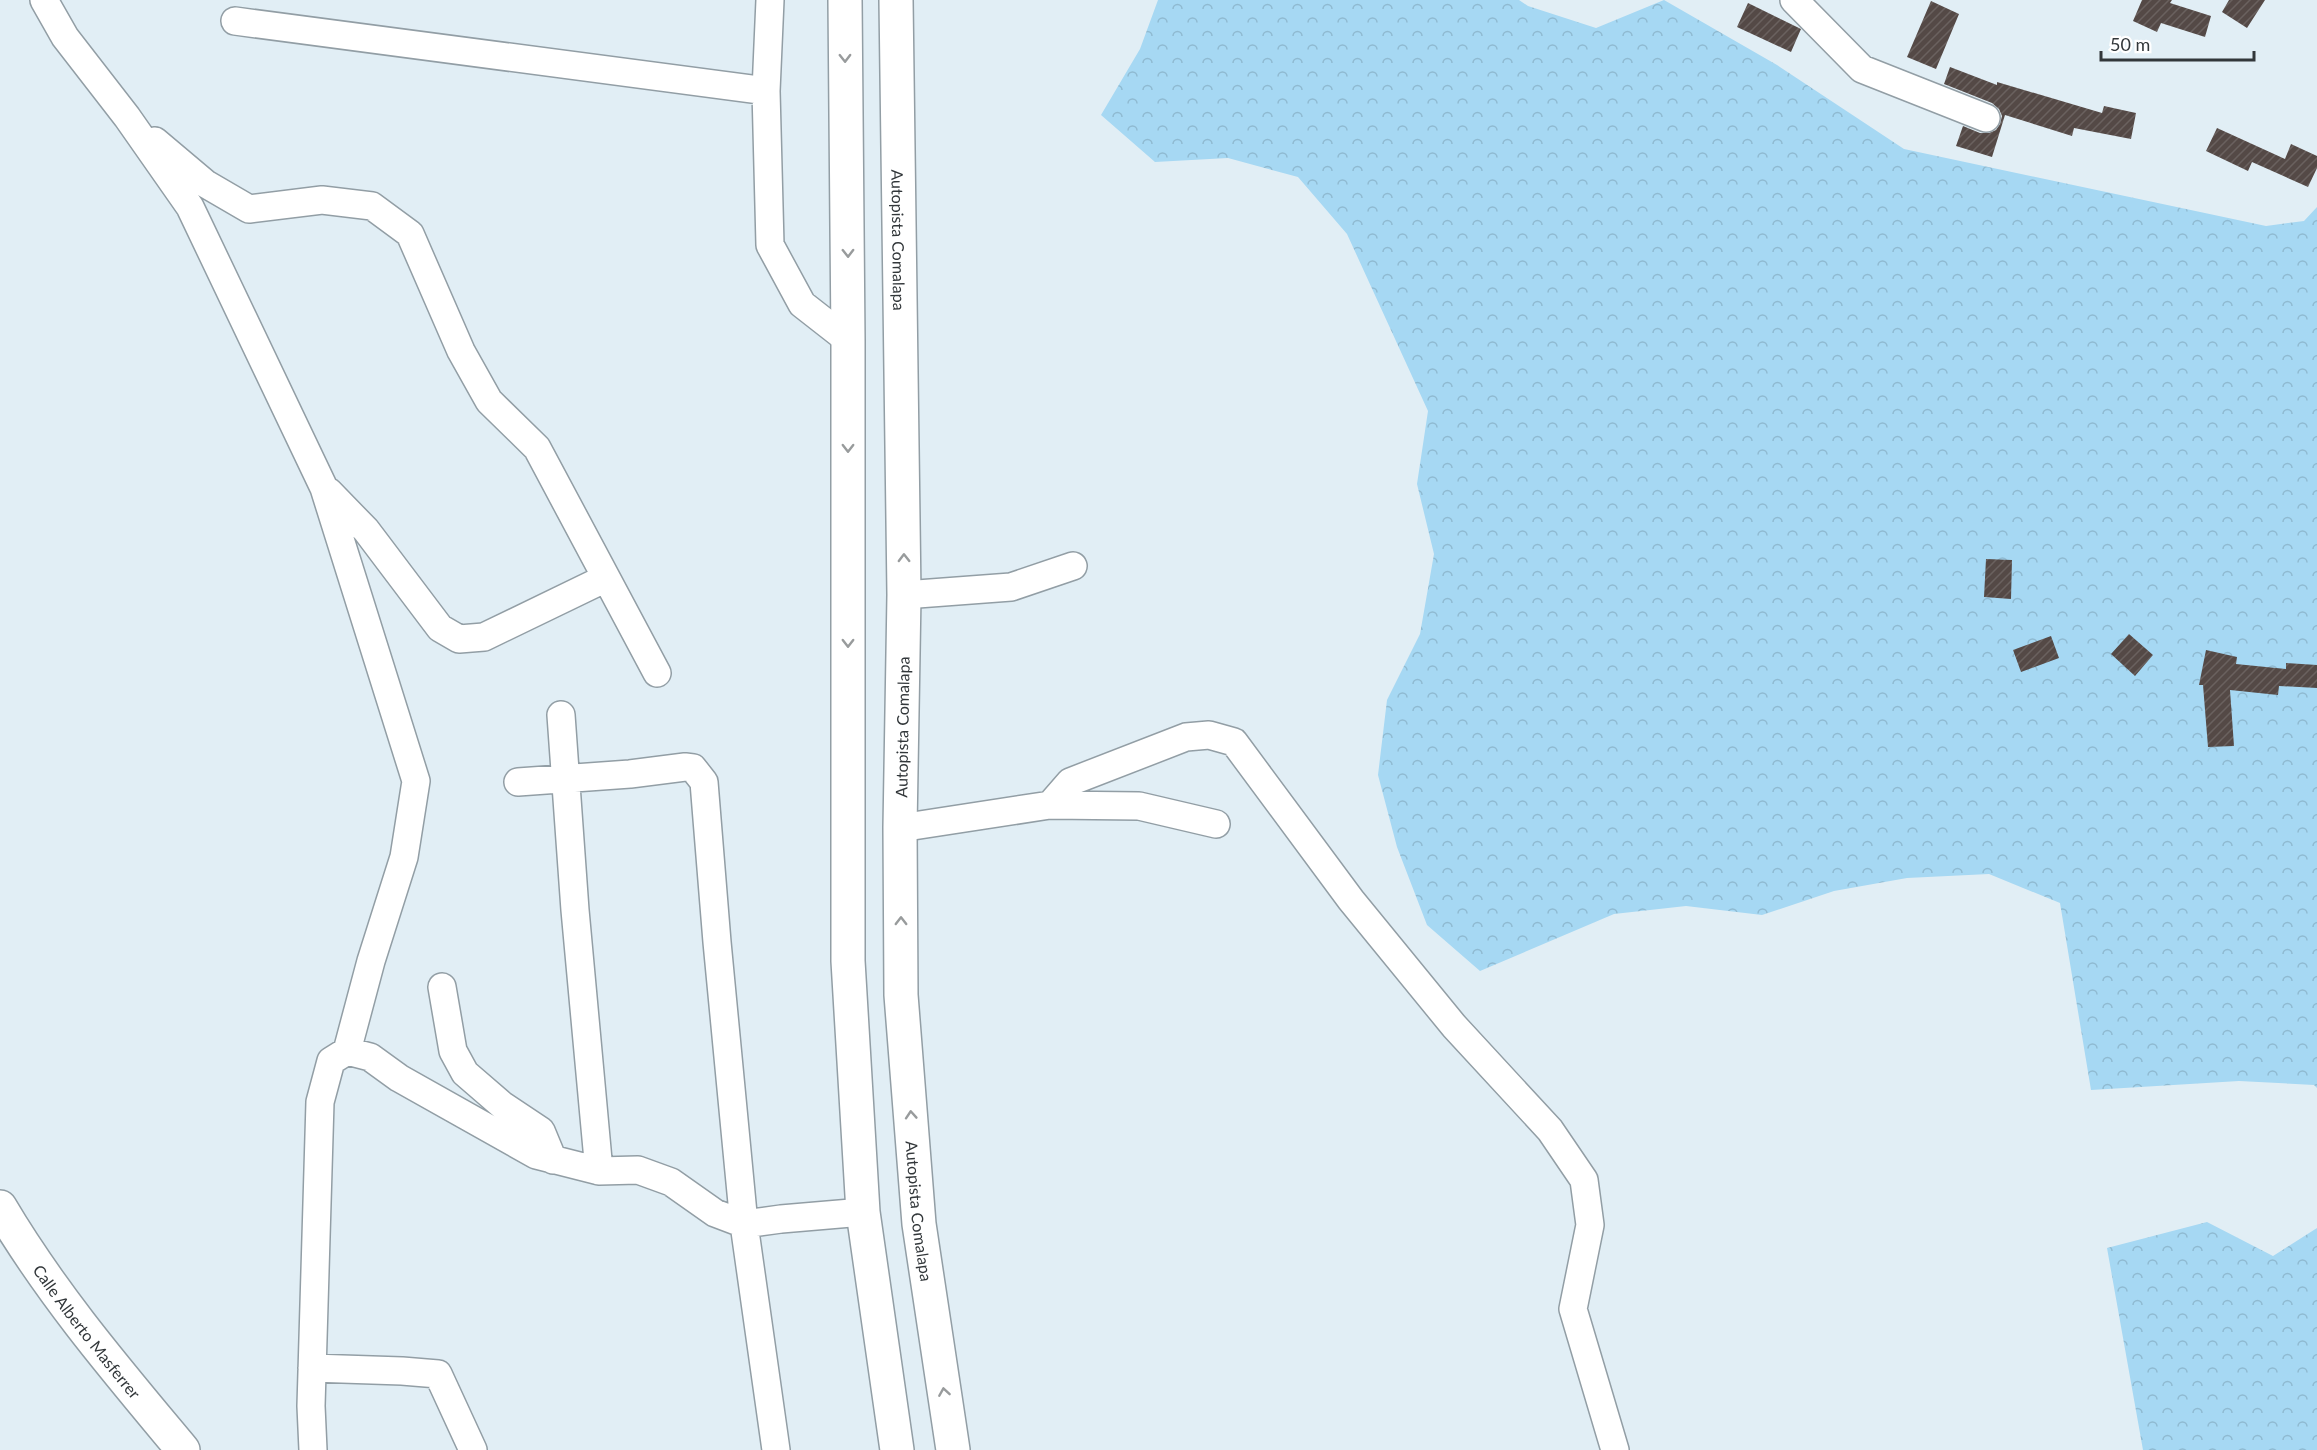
<svg xmlns="http://www.w3.org/2000/svg" width="2317" height="1450" viewBox="0 0 2317 1450" font-family="Lato,sans-serif">
	<style>
		.forest { fill: url(#forest-crowns) }
		.building { fill: url(#building-hatch) }
		.lines { fill: none; stroke-linecap: round; stroke-linejoin: round }
		.minor-casing { stroke: #929ea5; stroke-width: 30 }
		.major-casing { stroke: #929ea5; stroke-width: 36 }
		.highway-casing { stroke: #929ea5; stroke-width: 36 }
		.minor { stroke: #fff; stroke-width: 27 }
		.major { stroke: #fff; stroke-width: 33 }
		.highway { stroke: #fff; stroke-width: 33 }
		.oneway { stroke: #989b9c }
		.labels { text-anchor: middle; dominant-baseline: central; stroke-width: 6; stroke-linejoin: round; paint-order: stroke }
		.street-label { font-size: 16px; fill: #32373a; stroke: #fff }
	</style>
	<defs>
		<pattern id="forest-crowns" width="20" height="18" patternUnits="userSpaceOnUse" patternTransform="scale(1.5)"><rect width="20" height="18" fill="#a6d8f3"/><path d="M2 6a3 3 0 1 1 6 0M12 15a3 3 0 1 1 6 0" fill="none" stroke="#8fbad1"/></pattern>
		<pattern id="building-hatch" width="6" height="6" patternUnits="userSpaceOnUse" patternTransform="scale(1.5)"><rect width="6" height="6" fill="#544946"/><path d="M-1 1l2-2M0 6l6-6M5 7l2-2" fill="none" stroke="#6a615f"/></pattern>
	</defs>
	<rect width="100%" height="100%" fill="#e1eef5"/>
	<path class="forest" d="M1158,0H1519L1528,6L1596,28L1664,0L1777,65L1904,149L2266,226L2304,221L2317,207V1088L2314,1085L2239,1081L2091,1090L2060,903L1989,874L1907,878L1834,891L1762,915L1686,906L1614,914L1480,971L1427,925L1397,847L1378,775L1387,700L1420,634L1434,554L1417,484L1428,411L1347,234L1298,177L1228,158L1155,162L1101,115L1140,49Z
		M2207,1222L2273,1256L2317,1228V1450H2143L2107,1248Z"/>
	<path class="building" d="M2142,0H2172L2170,3L2211,16L2205,37L2161,23L2157,32L2133,21Z
		M2229,0H2265L2247,28L2222,12Z
		M1931,1L1959,14L1936,69L1907,57Z
		M1748,3L1801,29L1791,52L1737,27Z
		M1950,67L1997,85V82L2102,113L2104,106L2136,113L2131,139L2074,128L2072,136L2005,115L1992,157L1956,146L1963,126L1980,133H1989L1996,130L2000,124L2002,116L1999,109L1992,103L1944,84Z
		M2217,128L2285,159L2291,144L2317,156V168L2308,187L2252,162L2248,171L2206,151Z
		M1986,559L2012,560L2011,599L1984,597Z
		M2129,634L2153,655L2135,676L2111,654Z
		M2051,636L2059,658L2021,672L2013,650Z
		M2206,650L2237,657L2236,664L2286,669V663L2317,665V688L2279,686L2278,695L2230,690L2234,746L2208,747L2203,685H2199Z"/>
	<g class="lines">
		<defs>
			<path id="minor" d="M44,0L65,37L127,117L190,207L324,488L416,781L404,857L371,961L347,1051
				M770,0L766,91L770,245L802,304L848,340
				M1794,0L1862,69L1986,118
				M235,21L766,91
				M155,141L206,184L249,209L322,200L372,206L410,234L461,351L489,401L537,448L657,673
				M329,492L366,530L440,628L459,639L484,637L606,578
				M904,595L1011,587L1073,566
				M561,715L575,910L599,1171
				M518,782L630,774L685,767L693,768L704,782L717,942L744,1224L776,1450
				M1050,805L1139,806L1216,824
				M900,828L1050,805L1070,782L1186,737L1209,735L1234,742L1351,900L1454,1026L1550,1130L1584,1180L1590,1225L1573,1309L1615,1450
				M442,987L453,1051L465,1073L502,1105L541,1131L553,1160
				M312,1368L402,1371L438,1374L473,1450
				M313,1450L311,1406L320,1102L331,1061L347,1051L370,1057L399,1078L536,1155L599,1171L638,1170L671,1182L715,1213L744,1224L781,1219L863,1212"/>
			<g id="major">
				<path id="s1" d="M0,1207C52,1295 118,1372 183,1450"/>
			</g>
			<g id="highway">
				<path d="M845,0L848,340V961L863,1212L897,1450"/>
				<path id="s2" d="M896,0L904,595L900,828L901,995L919,1224L953,1450"/>
			</g>
		</defs>
		<use href="#minor" class="minor-casing"/>
		<use href="#major" class="major-casing"/>
		<use href="#highway" class="highway-casing"/>
		<use href="#minor" class="minor"/>
		<use href="#major" class="major"/>
		<use href="#highway" class="highway"/>
	</g>
	<defs><path id="oneway-chevron" d="M-2-3.5L2.5 0L-2 3.5" fill="none" stroke-width="1.6" stroke-linecap="round" stroke-linejoin="round" transform="scale(1.5)"/></defs>
	<g class="oneway">
		<use href="#oneway-chevron" transform="translate(845 58) rotate(89)"/>
		<use href="#oneway-chevron" transform="translate(848 253) rotate(89)"/>
		<use href="#oneway-chevron" transform="translate(848 448) rotate(90)"/>
		<use href="#oneway-chevron" transform="translate(904 558) rotate(-91)"/>
		<use href="#oneway-chevron" transform="translate(848 643) rotate(90)"/>
		<use href="#oneway-chevron" transform="translate(901 921) rotate(-90)"/>
		<use href="#oneway-chevron" transform="translate(911 1115) rotate(-94)"/>
		<use href="#oneway-chevron" transform="translate(944 1392) rotate(-99)"/>
	</g>
	<g class="labels">
		<g class="street-label">
			<text stroke="none"><textPath href="#s2" startOffset="240">Autopista Comalapa</textPath></text>
			<text transform="translate(902 727) rotate(-89)">Autopista Comalapa</text>
			<text stroke="none"><textPath href="#s2" startOffset="1212">Autopista Comalapa</textPath></text>
			<text stroke="none"><textPath href="#s1" startOffset="152">Calle Alberto Masferrer</textPath></text>
		</g>
	</g>
	<path d="M2101 51v9h153v-9" fill="none" stroke="#32373a" stroke-width="3"/>
	<text x="2110" y="51" font-size="18" fill="#32373a" stroke="#ffffff" stroke-width="4.5" paint-order="stroke">50 m</text>
</svg>
